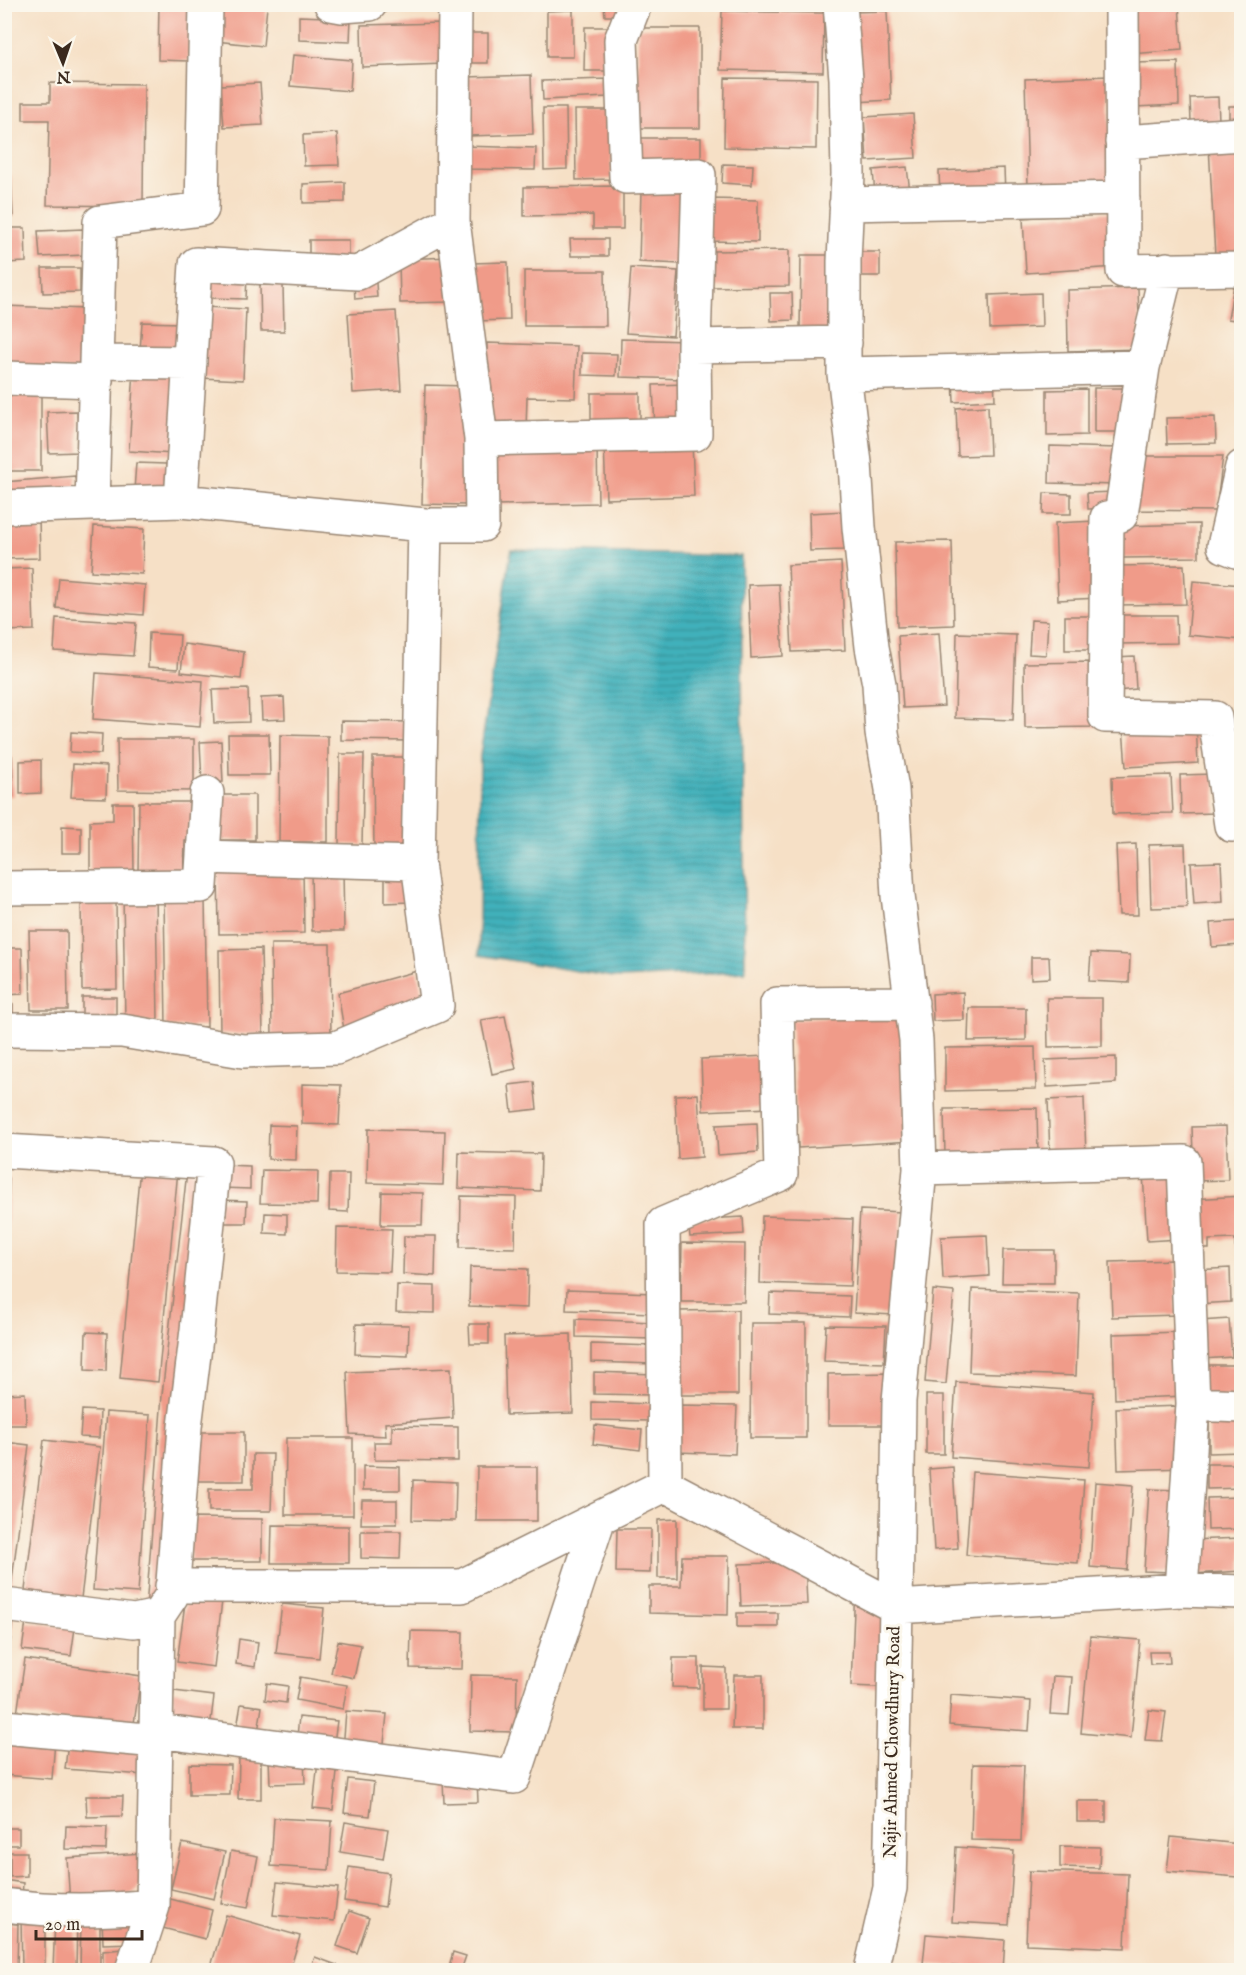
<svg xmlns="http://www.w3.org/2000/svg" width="1246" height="1975" viewBox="0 0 1246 1975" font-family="'IM FELL English',serif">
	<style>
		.water { fill: url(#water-rules); stroke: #3e6e6c; stroke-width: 1.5 }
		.building { fill: #f09b89 }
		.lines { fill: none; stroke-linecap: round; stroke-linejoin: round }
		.minor-casing { stroke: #988572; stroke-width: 36 }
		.minor { stroke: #fff; stroke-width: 33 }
		.labels { text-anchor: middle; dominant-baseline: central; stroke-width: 6; stroke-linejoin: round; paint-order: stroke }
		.street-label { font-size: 18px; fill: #3b2a1e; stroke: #fbf7ec }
	</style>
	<defs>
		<pattern id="water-rules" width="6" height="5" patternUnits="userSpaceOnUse" patternTransform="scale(1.5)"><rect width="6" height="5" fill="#41b1bb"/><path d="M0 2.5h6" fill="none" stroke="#389097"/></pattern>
	</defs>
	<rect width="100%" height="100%" fill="#fbf7ec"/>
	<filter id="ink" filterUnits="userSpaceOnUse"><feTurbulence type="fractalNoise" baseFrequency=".0167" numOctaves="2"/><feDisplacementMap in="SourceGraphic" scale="12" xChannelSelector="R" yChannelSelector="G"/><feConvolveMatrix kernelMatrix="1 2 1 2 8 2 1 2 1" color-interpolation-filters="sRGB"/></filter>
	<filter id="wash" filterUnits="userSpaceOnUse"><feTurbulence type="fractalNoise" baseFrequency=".008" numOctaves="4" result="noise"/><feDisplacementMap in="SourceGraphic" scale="24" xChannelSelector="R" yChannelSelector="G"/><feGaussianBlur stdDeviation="1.35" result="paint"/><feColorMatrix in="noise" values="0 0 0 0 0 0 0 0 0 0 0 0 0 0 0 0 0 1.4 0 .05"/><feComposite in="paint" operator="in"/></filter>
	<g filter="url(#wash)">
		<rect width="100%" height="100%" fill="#f6e0c6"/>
		<path class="water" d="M511,550L741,556L745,972L620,978L479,955L480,756Z"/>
		<g id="blocks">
			<path class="building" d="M159,4H190L189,61L158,60Z
				M219,4L267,7L263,46L215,41Z
				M604,4H624V16H605Z
				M1127,4H1179L1182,50L1130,54Z
				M573,10V57H547V11Z
				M722,11L824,13L823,72L720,70Z
				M887,11L891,100L855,102L852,12Z
				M299,16L351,18L350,42L299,40Z
				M443,23L444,64L362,67L361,25Z
				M585,27H613L612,71H584Z
				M638,28H700V128H638Z
				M465,33H488V63H465Z
				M293,55L352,60L350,91L290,86Z
				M1178,62L1179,105L1134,107L1132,63Z
				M531,75L533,134L468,136L466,77Z
				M1109,76L1111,184L1028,187L1025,79Z
				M725,78L817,79L816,149L724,147Z
				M607,79L608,97L543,100L542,81Z
				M50,83L144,84L143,206L47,205L49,120H23V102H50Z
				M260,83L263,125L224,127L221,85Z
				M1218,97L1219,121L1191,122L1190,98Z
				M1229,106H1242V127H1229Z
				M543,108H566L567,169L544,170Z
				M575,110H610L612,179L576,180Z
				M913,114L916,158L867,161L864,117Z
				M4,126H11L10,150H4Z
				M337,133L339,165L304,166L303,135Z
				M635,138H701V166L635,167Z
				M1242,145V255L1215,256L1209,146Z
				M462,146L536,148L535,170L462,169Z
				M723,164L753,165L752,185L722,183Z
				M907,167L910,192L875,196L873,170Z
				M1004,168L1005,194L940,197L939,171Z
				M4,175H11L13,217H4Z
				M345,182V202L303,203V184Z
				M623,186V229H593V215L524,216V187Z
				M641,191L684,192L681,264L639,262Z
				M709,199L758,200V242L708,241Z
				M1114,212L1117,267L1026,273L1023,218Z
				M4,228H25L26,262L4,263Z
				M83,229L85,255L40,257L38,231Z
				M570,239H608V256H571Z
				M309,240H349V263L309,264Z
				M789,250V286L711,287L710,251Z
				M861,252H880V276H861Z
				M801,255H832L830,332L800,331Z
				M452,257L454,302L400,303L399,259Z
				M508,262L510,320L473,321L471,263Z
				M42,268H80V292L43,293Z
				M631,268L678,271L673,336L626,333Z
				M524,271H605L606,326H524Z
				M1236,273L1242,274V321L1228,319Z
				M211,276H247L246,299L211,298Z
				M376,283L377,297L355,299L354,284Z
				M260,285H283L284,331H261Z
				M1138,288L1140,349L1068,351L1067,290Z
				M770,293H792L793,320L771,321Z
				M1041,293L1042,327L990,329L989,295Z
				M4,306L86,309L84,370L4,368Z
				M204,307L246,309L243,380L201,378Z
				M396,311L401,390L353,393L348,314Z
				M142,322L180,323L179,353L140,351Z
				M621,339L686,341L684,379L620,377Z
				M487,343L577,346L575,398L527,397L526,430L485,428Z
				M582,353L617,354L616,376L582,375Z
				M134,369L178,372L173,454L129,451Z
				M994,377L995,400L954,402L953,379Z
				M688,384L690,429L655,430L653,385Z
				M425,385L468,386L465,505L422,504Z
				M41,387V471H5V388Z
				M1094,388H1127V432H1094Z
				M1087,389V435L1047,436V390Z
				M591,393H640V423H591Z
				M988,406L990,455L958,456L956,408Z
				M77,411L79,452L49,453L47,412Z
				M1215,417L1216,443L1167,444L1166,418Z
				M692,439L694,496L606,499L604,442Z
				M597,444L598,503L495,505L494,446Z
				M1050,446L1117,448L1116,485L1049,483Z
				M1137,456H1223L1216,511L1129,510Z
				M136,463L166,464L165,492L134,490Z
				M75,476L77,494L4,501V482Z
				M1115,492L1116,508L1088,509L1087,493Z
				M1044,493L1071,494V514H1043Z
				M844,511L845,550L810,551L809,513Z
				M39,517L40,558L4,559V518Z
				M1096,521L1099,598L1058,600L1055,523Z
				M1199,524V557L1122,558L1121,526Z
				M94,526L144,529L142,574L91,571Z
				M952,541L954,625L897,627L895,542Z
				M841,562L845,650L792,652L788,565Z
				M1184,565L1186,604L1115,605L1113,566Z
				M32,568L34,630L4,631V569Z
				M59,578L145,585L143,615L56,608Z
				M1193,581L1242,585V640L1188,635Z
				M779,584L783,656L751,658L748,585Z
				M1118,615H1176L1177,643L1118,644Z
				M1065,616H1097V650H1065Z
				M56,618L136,623L133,656L54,651Z
				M1031,620L1048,621L1046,655L1029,654Z
				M149,633L180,635L178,669L148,667Z
				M939,633L944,706L903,708L898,636Z
				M957,633L1016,635L1013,720L955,718Z
				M184,644L244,652L241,679L181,672Z
				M1134,656L1136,689L1117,691L1115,657Z
				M1097,662V727L1025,728L1024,663Z
				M96,673L203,681L200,727L93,719Z
				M248,689L249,722L214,723L212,690Z
				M284,697L285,719L262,720L261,698Z
				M341,721L413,722V741L341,740Z
				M1196,724L1198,763L1126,767L1123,728Z
				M71,732L102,734L101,754L70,752Z
				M228,734H269L270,775H229Z
				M280,735L328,736V842H279Z
				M117,739H194V791L118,790Z
				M221,741L223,782L202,783L200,742Z
				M340,754H364L362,845L339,844Z
				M12,756L13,796H4V757Z
				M373,757H409L408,852L374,853Z
				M41,760V793L20,794V761Z
				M73,764L107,766L106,798L71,797Z
				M1215,774L1216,813L1181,814L1180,775Z
				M1171,775L1173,813L1113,814L1112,777Z
				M211,795H255V840H211Z
				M139,802H195V841H185L184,876L138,872Z
				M113,803H133L134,872H90V821L113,820Z
				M62,826L81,827V853H62Z
				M1136,844L1138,915H1119L1116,845Z
				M1185,844L1187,907L1151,908L1149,845Z
				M1221,862L1223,902L1194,904L1191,863Z
				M303,867L304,933L219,934L218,869Z
				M311,869H343L344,931H312Z
				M408,871L409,902L385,903V872Z
				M123,892H156L158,1022L125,1023Z
				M116,897L117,989L82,990L81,898Z
				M205,897L207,1027H166L164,898Z
				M1242,921V945L1212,947L1210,923Z
				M29,931H67L68,1010H31Z
				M271,944H330L331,1041L272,1042Z
				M4,948H22L23,994L4,995Z
				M261,949L263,1034H220L219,950Z
				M1091,953L1130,955L1129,983L1089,981Z
				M1031,957H1049L1050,978L1031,979Z
				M417,971L425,1005L345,1036L338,993Z
				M963,992L964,1020L933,1021L932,994Z
				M82,997H116V1022L82,1023Z
				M1047,998H1102V1046L1048,1047Z
				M13,1004V1022H4V1005Z
				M969,1008H1026V1040L968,1041Z
				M905,1013L912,1141L798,1148L791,1020Z
				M505,1016L516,1069L492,1074L481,1020Z
				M1035,1047L1036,1089L945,1091V1048Z
				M767,1056L770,1108L703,1111L701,1059Z
				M1116,1057V1083L1047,1087L1045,1060Z
				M534,1082L537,1109L512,1112L509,1085Z
				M302,1084L341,1085L339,1125L302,1124Z
				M698,1094L702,1157L678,1159L675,1095Z
				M1084,1098L1086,1156L1050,1157L1048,1100Z
				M1037,1108L1038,1156L945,1157L944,1109Z
				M757,1123L758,1152L718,1155L716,1125Z
				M269,1125L297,1126L296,1160L268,1159Z
				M1226,1126L1228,1180L1194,1181L1192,1127Z
				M368,1129L445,1131L443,1185L367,1183Z
				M459,1152L541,1154L540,1191L458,1188Z
				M221,1165L250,1166V1189L221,1188Z
				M140,1167L178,1170L158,1382L120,1378Z
				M262,1170L318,1171L317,1204L260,1203Z
				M187,1171L205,1172L163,1601L146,1609L162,1395Z
				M1175,1172L1179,1239L1147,1241L1143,1173Z
				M330,1174H349L348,1212L329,1211Z
				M4,1177L9,1178L7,1232H4Z
				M382,1192L423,1193L422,1225H381Z
				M461,1196L516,1197L515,1248L460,1247Z
				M1242,1196V1247H1235V1239L1209,1240V1249H1195L1193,1199Z
				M219,1200L247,1201L246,1223H219Z
				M860,1210L902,1212L895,1315L854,1313Z
				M265,1213L287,1214V1234L264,1233Z
				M762,1216L853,1219L850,1286L760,1283Z
				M743,1217L744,1234L690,1237L688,1220Z
				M337,1228L392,1229L390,1272L336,1271Z
				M987,1235L989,1276L943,1279L941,1237Z
				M404,1236H436L435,1276L403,1274Z
				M682,1243L745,1244L744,1302H681Z
				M1003,1250H1054V1283H1002Z
				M1175,1260L1177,1315L1112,1317L1110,1262Z
				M470,1267L528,1269L527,1308L469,1306Z
				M1230,1268L1231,1302L1196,1304L1195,1270Z
				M397,1285L435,1286V1313L396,1312Z
				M972,1289L1079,1293L1076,1376L969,1372Z
				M567,1290L654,1293L653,1313L566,1310Z
				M933,1290L954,1292L946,1384L925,1382Z
				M770,1293L850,1296L849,1317L769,1314Z
				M738,1310V1395H679L678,1311Z
				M576,1319L653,1322V1339L576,1337Z
				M1229,1319L1232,1357L1202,1359L1200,1321Z
				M751,1323H806V1438H750Z
				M356,1324L409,1325L408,1356L355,1354Z
				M469,1324H489V1344H470Z
				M826,1325L886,1326L884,1363L824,1361Z
				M86,1332L107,1333L106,1371L85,1370Z
				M1181,1332L1184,1396L1115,1399L1113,1334Z
				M571,1334L573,1413L506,1415L504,1336Z
				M591,1344L655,1346L654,1364L591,1362Z
				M1198,1365H1242V1396L1199,1397Z
				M451,1368L453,1418L385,1423L386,1436L350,1434L347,1372Z
				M594,1372L654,1374L653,1395L594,1394Z
				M894,1373V1425H828V1374Z
				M956,1382L1094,1392L1089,1467L951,1457Z
				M25,1393L26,1425H4V1394Z
				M926,1395H944V1454H926Z
				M592,1402L652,1404V1421L592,1420Z
				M678,1405L737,1406L735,1454L677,1452Z
				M1183,1406L1185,1468L1118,1470L1116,1408Z
				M82,1410L100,1411L99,1438L80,1437Z
				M106,1412L150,1415L138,1593L93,1590Z
				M1209,1417L1242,1418V1452L1209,1453Z
				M595,1425L642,1430L640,1450L593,1444Z
				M392,1426L458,1427V1461L375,1460L374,1442H392Z
				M191,1432H244V1481H191Z
				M286,1438H353V1515H285Z
				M44,1440L100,1447L81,1598L25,1590Z
				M5,1442L29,1445L10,1596L5,1595Z
				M253,1454H273L271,1511H209V1489H253Z
				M1207,1464H1242V1488L1207,1489Z
				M363,1466L400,1467V1490H363Z
				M477,1467H537V1521H476Z
				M953,1467L958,1548L934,1550L929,1469Z
				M972,1472L1084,1480L1078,1563L966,1555Z
				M413,1480L456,1482L455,1521L412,1520Z
				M1095,1482L1133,1485L1127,1570L1090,1567Z
				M1149,1489L1176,1490L1171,1572L1144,1571Z
				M1242,1497V1529L1208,1530L1207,1498Z
				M362,1500H397V1524H361Z
				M190,1518L262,1519V1561H190Z
				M677,1519V1578H658V1520Z
				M272,1525L349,1526V1563H271Z
				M617,1529H651L650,1573L616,1572Z
				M361,1531H401L400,1559L361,1558Z
				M1242,1538V1571L1191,1574L1189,1540Z
				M682,1556H729L728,1615L649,1613V1586H681Z
				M805,1562L807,1604L741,1606L739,1564Z
				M855,1585L899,1586L896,1688L851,1686Z
				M186,1596L222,1601L214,1667L177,1662Z
				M282,1604L324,1608L319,1658L276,1653Z
				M737,1613H778V1627H737Z
				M4,1616L13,1617L6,1681L4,1680Z
				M26,1622L75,1628L71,1656L22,1650Z
				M411,1631L463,1632L462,1669L410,1668Z
				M1090,1636L1140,1640L1131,1738L1081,1733Z
				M239,1639L258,1642L255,1667L236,1664Z
				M338,1641L361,1645L354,1678L331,1673Z
				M1149,1652H1169L1170,1663L1150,1664Z
				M673,1658H699V1688L672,1687Z
				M25,1659L141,1676L133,1730L17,1714Z
				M703,1667L726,1668V1709H703Z
				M471,1675L517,1676L516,1732L470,1731Z
				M734,1675H763V1729H732Z
				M1053,1676L1072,1677L1069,1715L1050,1714Z
				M300,1677L347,1685L343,1709L296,1700Z
				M267,1683L288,1686L286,1703L265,1700Z
				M174,1691L214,1696L210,1728L170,1722Z
				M951,1695L1031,1701L1029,1731L949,1725Z
				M241,1704L262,1707L257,1738L236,1734Z
				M1149,1710L1166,1712L1162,1741L1145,1740Z
				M346,1711L387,1714L383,1753L343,1750Z
				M299,1717L337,1721L333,1750L296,1746Z
				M4,1737L55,1741L52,1779L4,1775Z
				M68,1742L145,1749L144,1775L65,1769Z
				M239,1757H261V1799H238Z
				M304,1757L305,1783L270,1784L269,1758Z
				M318,1761L338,1763L333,1810L313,1808Z
				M189,1764L231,1765L230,1795H189Z
				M973,1764L1024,1765L1021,1841L971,1840Z
				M348,1779L374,1782L370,1816L344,1813Z
				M477,1779L478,1802L444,1803L443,1781Z
				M86,1796H123L122,1816L87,1817Z
				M1077,1801H1106V1822H1077Z
				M274,1818L332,1821L329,1870L271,1866Z
				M345,1822L388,1829L383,1859L340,1852Z
				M66,1826L107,1827L106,1850L65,1849Z
				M4,1828H19V1845H4Z
				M1171,1837L1240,1844L1237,1877L1167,1871Z
				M182,1843L225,1852L214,1899L171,1889Z
				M1060,1846L1100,1847L1099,1868L1060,1867Z
				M956,1847L1014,1851L1009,1925L952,1922Z
				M231,1851L258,1856L248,1908L221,1903Z
				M10,1852H27V1876L10,1877Z
				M143,1853V1882L135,1891L117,1899L70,1904L67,1858Z
				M349,1867L389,1873L385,1907L344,1901Z
				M1029,1871L1128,1874L1125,1948L1026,1944Z
				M4,1880L23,1883L22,1898L4,1895Z
				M277,1882L338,1888L334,1921L273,1915Z
				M167,1898L212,1910L205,1939L159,1927Z
				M349,1911L369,1918L357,1953L337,1946Z
				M226,1915L300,1936L290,1970H210Z
				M138,1916L132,1943L103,1944L102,1918Z
				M55,1918H77L76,1970H53Z
				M81,1918H100V1970H80Z
				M21,1919H45V1970H22Z
				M4,1923L18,1924L17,1970H4Z
				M926,1934L1005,1940L1003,1970L923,1964Z
				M132,1948L128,1970H103V1951Z
				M453,1952L466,1956L461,1970H448Z
				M315,1957L350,1970H309Z
				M1021,1966L1043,1967V1970H1021Z"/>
		</g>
	</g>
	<g filter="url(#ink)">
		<use href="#blocks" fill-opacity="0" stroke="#988572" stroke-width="1.5"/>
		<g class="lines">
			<defs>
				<path id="minor" d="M331,4L342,6L370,4
					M840,4L846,79L848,174L844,261V374L855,463L859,527L872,647L879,684L882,733L892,789L898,896L916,1040L920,1169L899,1401L896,1607L665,1485L663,1224L781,1174L777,1004L912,1003
					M1122,4L1123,271L1242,269
					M1122,142L1242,134
					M846,204L1123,198
					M453,221L481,439
					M694,346L845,343
					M96,362L190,363
					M1143,367L1167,269
					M844,374L1143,367L1121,515L1107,518L1105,716L1215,718L1231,825H1242
					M4,378L96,381
					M1242,467L1224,546L1242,553
					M181,501L425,525
					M92,504L100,222L202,209L206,4
					M4,507L181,501L196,264L358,273L453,221L455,4
					M203,857L418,863
					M4,888L201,886L207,793
					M4,1030L122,1031L243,1051L336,1048L437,1006L418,863L425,525H482L481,439L695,434L694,346L699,175L626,177L621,40L635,4
					M4,1151L214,1163L197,1330L185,1427L172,1595L158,1616L134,1621L4,1605
					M920,1169L1184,1162L1193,1404L1242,1406
					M172,1586H462L665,1485
					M1181,1590L1193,1404
					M4,1727L157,1741
					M157,1731L514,1777L599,1518
					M4,1905C58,1912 100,1911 153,1906
					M132,1970L153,1906L158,1616
					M871,1970L890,1888L896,1607L1181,1590L1242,1592"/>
			</defs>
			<use href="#minor" class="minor-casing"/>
			<use href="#minor" class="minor"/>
		</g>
	</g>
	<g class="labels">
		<g class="street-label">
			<text transform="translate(893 1742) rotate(-89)">Najir Ahmed Chowdhury Road</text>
		</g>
	</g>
	<rect width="1246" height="1975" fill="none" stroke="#fbf7ec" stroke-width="24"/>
	<g transform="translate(63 63) rotate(178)" stroke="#fbf7ec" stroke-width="4.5" paint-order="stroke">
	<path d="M0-4.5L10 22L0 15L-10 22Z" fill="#3b2a1e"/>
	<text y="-9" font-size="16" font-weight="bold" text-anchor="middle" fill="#3b2a1e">N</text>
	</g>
	<path d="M36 1930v9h106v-9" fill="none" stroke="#3b2a1e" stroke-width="3"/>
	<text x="45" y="1930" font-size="18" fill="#3b2a1e" stroke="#fbf7ec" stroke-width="4.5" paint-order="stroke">20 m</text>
</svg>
